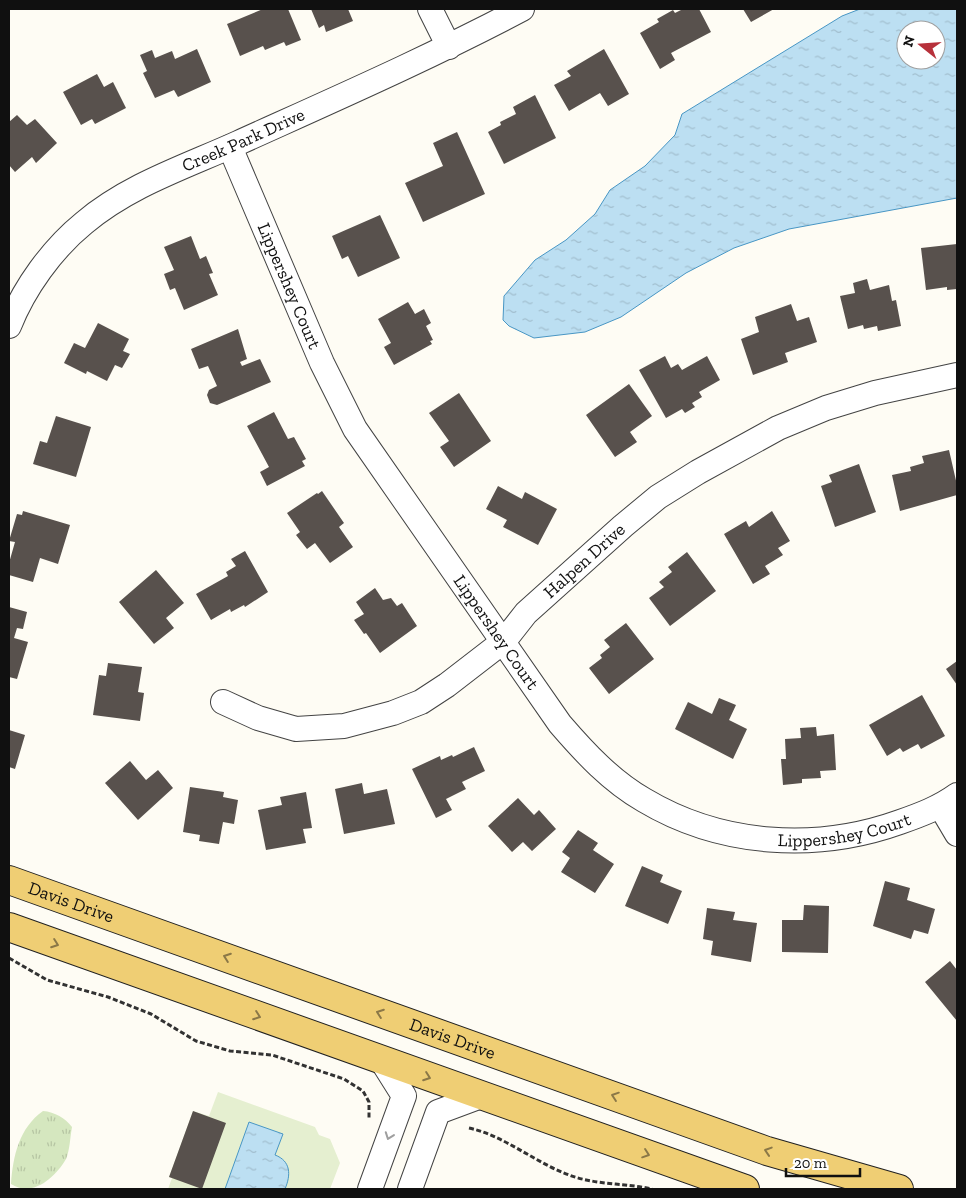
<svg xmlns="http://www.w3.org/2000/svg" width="966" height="1198" viewBox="0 0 966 1198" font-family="'Zilla Slab',serif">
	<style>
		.grass { fill: url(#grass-tufts) }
		.pitch { fill: #e5efd0 }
		.water { fill: url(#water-ripples); stroke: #4896c4; fill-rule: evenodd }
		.building { fill: #58514d }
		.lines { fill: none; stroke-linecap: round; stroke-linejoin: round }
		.minor-casing { stroke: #434343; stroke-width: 26 }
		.primary-casing { stroke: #212121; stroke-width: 30 }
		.path { stroke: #323232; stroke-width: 3; stroke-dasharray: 5 2.5; stroke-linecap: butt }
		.minor { stroke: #fff; stroke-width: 24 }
		.primary { stroke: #efce74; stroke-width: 28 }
		.oneway { stroke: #8b7847 }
		.oneway2 { stroke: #9f9f9f }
		.labels { text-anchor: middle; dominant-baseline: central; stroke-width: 5; stroke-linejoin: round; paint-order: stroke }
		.street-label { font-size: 18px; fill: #101010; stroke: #fff }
	</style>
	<defs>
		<pattern id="grass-tufts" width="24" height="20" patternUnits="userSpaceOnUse" patternTransform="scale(1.25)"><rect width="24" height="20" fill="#d5e7bf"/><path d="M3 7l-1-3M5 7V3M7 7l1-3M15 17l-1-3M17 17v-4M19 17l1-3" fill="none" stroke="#b6c5a3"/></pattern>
		<pattern id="water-ripples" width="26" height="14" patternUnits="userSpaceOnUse" patternTransform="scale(1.25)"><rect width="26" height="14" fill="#bcdff2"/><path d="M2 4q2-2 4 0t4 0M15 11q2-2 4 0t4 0" fill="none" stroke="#a1bece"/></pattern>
	</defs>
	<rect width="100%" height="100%" fill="#fefcf4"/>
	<path class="grass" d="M43,1111C55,1112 65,1118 72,1127C70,1137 70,1150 66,1159C55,1178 32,1198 11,1184C13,1156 19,1128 43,1111Z"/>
	<path class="pitch" d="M218,1092L315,1127L319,1135L330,1139L340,1163L330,1189H168L172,1178L169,1177L193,1111L209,1116Z"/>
	<path class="water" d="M860,9H957V198L789,229L734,248L686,273L621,317L585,332L534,338L509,326L503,320L504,296L535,260L566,240L595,214L610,190L645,166L675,135L682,114L842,16ZM906,30H936V60H906Z
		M249,1122L283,1134L275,1155C291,1161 291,1175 285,1189H225Z"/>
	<path class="building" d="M263,9H288L301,40L286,46L284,42L265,50L263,46L240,56L227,24Z
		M311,9H348L353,21L326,32L324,25L319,28Z
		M683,9H699L711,32L671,53L675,60L660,69L640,33L659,22L657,19L673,10L675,13Z
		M743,9H774L751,22Z
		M197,49L211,82L178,97L174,90L155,98L143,73L147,71L140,55L152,50L155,58L172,51L175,59Z
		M604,49L629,94L608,106L600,93L569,111L554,85L571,76L567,71Z
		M97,74L104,87L113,82L126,108L95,124L92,119L81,125L63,92Z
		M535,95L556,138L504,164L488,132L501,125L500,122L516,114L513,107Z
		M17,115L27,125L35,119L57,143L36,163L32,157L15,172L9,165V122Z
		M457,132L485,194L423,222L405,183L443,166L433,143Z
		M380,215L400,258L358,277L348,256L342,259L332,236Z
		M191,236L200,259L206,256L213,273L209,274L218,295L184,310L175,288L170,290L164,274L174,270L164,247Z
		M957,244V289L947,290V287L926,290L921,248Z
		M867,279L870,290L889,285L892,301L896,300L901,326L878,331L877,326L864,329L863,325L848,329L840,296L855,293L853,283Z
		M408,302L415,314L424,309L431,323L426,326L433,340L430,341L432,344L394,365L384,347L391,343L378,319Z
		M791,304L797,321L809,317L817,342L785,353L788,362L753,375L741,339L759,332L755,317Z
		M98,323L129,339L123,351L130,354L122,368L115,365L107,381L87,371L86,374L64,363L74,343L85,348Z
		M238,329L247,359L240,362L242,366L260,359L271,382L217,405L210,403L207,395L209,390L217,386L208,366L199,369L191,349Z
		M665,356L671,368L678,364L682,370L707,356L720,380L699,392L702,397L692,403L695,407L685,413L682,409L666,418L639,370Z
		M629,384L652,416L630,432L637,442L615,457L586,415Z
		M459,393L491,441L454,467L440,447L449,441L429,413Z
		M274,412L288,439L294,437L306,459L302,461L305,466L267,486L260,472L269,467L247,426Z
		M56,416L91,427L76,477L33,464L40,441L47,443Z
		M949,450L957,485V495L900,511L892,475L911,471L910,467L924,463L922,456Z
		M859,464L876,512L835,527L821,486L832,482L829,475Z
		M498,486L522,499L525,492L557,509L538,545L503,527L507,520L486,509Z
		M322,491L344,523L339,527L353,547L330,563L315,543L307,549L296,535L300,532L287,513L317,493L318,494Z
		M23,511L70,525L58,564L40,558L33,582L9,575V563L15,542L9,541L17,514L22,515Z
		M772,511L790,541L778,548L783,555L765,566L770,574L753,584L724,534L746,521L749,527Z
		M245,551L268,592L245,607L244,605L231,612L230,609L211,620L196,594L228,576L226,572L236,566L231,559Z
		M687,552L716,591L670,626L649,598L664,587L659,582L672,572L668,567Z
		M156,570L184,603L166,618L174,628L154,644L119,602Z
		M375,588L383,600L391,598L397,606L402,603L417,626L380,653L366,633L364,634L354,620L364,614L356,602Z
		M9,607L27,612L23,629L17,628L14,638L28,642L17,679L9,677Z
		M626,623L654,659L609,694L589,668L602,658L600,655L610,647L604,640Z
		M957,661V685L946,669Z
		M108,663L142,667L138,692L144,693L140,721L93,715L99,675L106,676Z
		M922,695L945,736L921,749L918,744L903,752L900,748L887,756L869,725Z
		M719,698L736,705L729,720L747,729L733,759L675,729L688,702L712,714Z
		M816,727L817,736L834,734L836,770L820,771L821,778L802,779V783L783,785L781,759H786L785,739L801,738L800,728Z
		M9,730L25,735L15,769L9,767Z
		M474,747L485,771L462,782L466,789L446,799L452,810L436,818L412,769L440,756L441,760L452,755L453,757Z
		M130,761L146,780L158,770L173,788L138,820L105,783Z
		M362,783L364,794L387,789L395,824L344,834L335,789Z
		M190,787L224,792L223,797L238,800L234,824L223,822L219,844L199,841L200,835L183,832Z
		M306,792L312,828L303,829L306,843L266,850L258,810L282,805L280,797Z
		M518,798L534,815L539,810L556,829L532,851L523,842L512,852L488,826Z
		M578,830L598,843L593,850L614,864L595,893L561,872L570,858L562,852Z
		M642,866L663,875L660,882L682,891L668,924L625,906Z
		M885,881L910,888L907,900L935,909L928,934L914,930L911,939L873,926Z
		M804,905L829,906L828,953L782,952V920H803Z
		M707,908L735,912L733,920L757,923L751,962L711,955L713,941L703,939Z
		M950,961L957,970V1021L925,982Z
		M193,1111L226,1123L202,1189L169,1177Z"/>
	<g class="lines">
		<defs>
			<g id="minor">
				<path d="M430,9L449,47"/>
				<path id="s1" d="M230,147L322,363L355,429L560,724C585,753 611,781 644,800C721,846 816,852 900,822C920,815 939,808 957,795"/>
				<path id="s2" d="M9,326C24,288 52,249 84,223C129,185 185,167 238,143C333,100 429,58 522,9"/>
				<path id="s3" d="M223,702L258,718L296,729L344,726L393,713L421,702L447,685L504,641L526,613L623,526L658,497L698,472L778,428L826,408L875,393L957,375"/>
				<path d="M941,807L957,834"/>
				<path d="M370,1189L404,1096L382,1061"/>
				<path d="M410,1189L438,1112L481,1096"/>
			</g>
			<g id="primary">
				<path id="s4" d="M9,880L767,1151L899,1189"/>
				<path d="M9,927L745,1189"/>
			</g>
		</defs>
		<use href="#minor" class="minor-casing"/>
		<use href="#primary" class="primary-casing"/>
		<path class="path" d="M9,958L47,980L108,997L151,1014L196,1041L230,1051L272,1055L344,1079L363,1091L369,1102V1118
			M469,1128C505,1136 534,1162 569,1175C595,1185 625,1183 652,1189"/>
		<use href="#minor" class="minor"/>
		<use href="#primary" class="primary"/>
	</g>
	<defs><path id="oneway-chevron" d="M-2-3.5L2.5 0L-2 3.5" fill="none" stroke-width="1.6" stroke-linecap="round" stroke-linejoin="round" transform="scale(1.25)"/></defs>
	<g class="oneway">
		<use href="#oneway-chevron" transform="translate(55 944) rotate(20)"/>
		<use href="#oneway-chevron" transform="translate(227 957) rotate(-160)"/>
		<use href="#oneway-chevron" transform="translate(380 1013) rotate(-160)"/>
		<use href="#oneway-chevron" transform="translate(257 1016) rotate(20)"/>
		<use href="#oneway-chevron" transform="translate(427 1077) rotate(20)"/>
		<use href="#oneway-chevron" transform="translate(615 1096) rotate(-161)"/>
		<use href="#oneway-chevron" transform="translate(768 1151) rotate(-162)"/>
		<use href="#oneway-chevron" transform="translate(646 1154) rotate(19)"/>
	</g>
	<use class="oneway2" href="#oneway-chevron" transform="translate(389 1136) rotate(110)"/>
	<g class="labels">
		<g class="street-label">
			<text stroke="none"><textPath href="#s2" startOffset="309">Creek Park Drive</textPath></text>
			<text stroke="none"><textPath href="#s1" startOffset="151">Lippershey Court</textPath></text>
			<text stroke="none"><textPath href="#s3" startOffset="424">Halpen Drive</textPath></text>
			<text stroke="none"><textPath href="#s1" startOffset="556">Lippershey Court</textPath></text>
			<text stroke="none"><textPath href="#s1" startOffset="990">Lippershey Court</textPath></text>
			<text stroke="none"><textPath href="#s4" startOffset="66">Davis Drive</textPath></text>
			<text stroke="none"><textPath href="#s4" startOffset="471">Davis Drive</textPath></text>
		</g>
	</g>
	<rect width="966" height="1198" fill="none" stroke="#101010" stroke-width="20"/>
	<g transform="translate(921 45) rotate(287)"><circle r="24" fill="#ffffff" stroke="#9f9f9f"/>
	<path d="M0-4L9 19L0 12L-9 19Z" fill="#b7313b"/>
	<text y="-8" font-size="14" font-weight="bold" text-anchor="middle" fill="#101010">N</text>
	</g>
	<path d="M786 1168v8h74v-8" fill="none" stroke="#101010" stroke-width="2.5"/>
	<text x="794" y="1168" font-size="15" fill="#101010" stroke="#ffffff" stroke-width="4" paint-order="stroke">20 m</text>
</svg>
